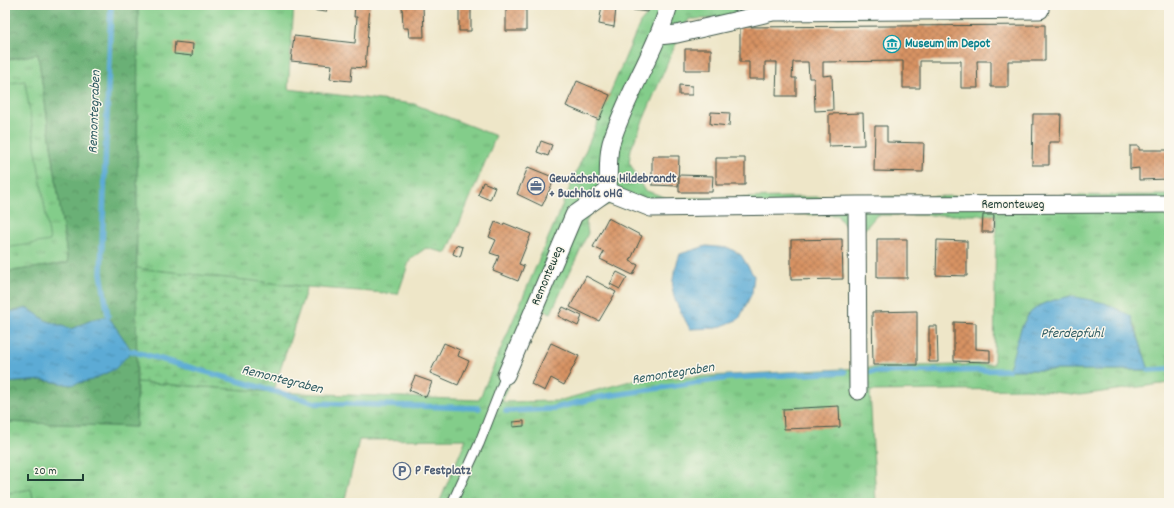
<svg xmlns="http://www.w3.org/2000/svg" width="1174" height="508" viewBox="0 0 1174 508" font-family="Dekko,sans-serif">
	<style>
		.grass { fill: url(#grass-tufts); stroke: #51855f; fill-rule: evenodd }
		.forest { fill: url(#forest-crowns); stroke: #447655 }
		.wetland { fill: url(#wetland-marsh); stroke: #51855f }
		.garden { fill: #83cd8a; stroke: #51855f }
		.water { fill: url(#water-ripples); stroke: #3d7484 }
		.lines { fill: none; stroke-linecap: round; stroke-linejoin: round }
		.stream { stroke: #5babd5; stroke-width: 5.5 }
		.building { fill: url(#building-cross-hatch) }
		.lane-casing { stroke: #3e564a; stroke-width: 11 }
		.street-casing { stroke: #3e564a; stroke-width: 19 }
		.lane { stroke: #fff; stroke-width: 9 }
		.street { stroke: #fff; stroke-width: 17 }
		.labels { text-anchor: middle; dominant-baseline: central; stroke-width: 3; stroke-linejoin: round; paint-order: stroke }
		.culture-label { font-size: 13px; font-weight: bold; fill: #0d838f; stroke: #fbf7ec; text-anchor: start }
		.service-label { font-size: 13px; font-weight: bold; fill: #4e5e75; stroke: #fbf7ec; text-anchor: start }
		.street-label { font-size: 13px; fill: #1f3d34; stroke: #fbf7ec }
		.water-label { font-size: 14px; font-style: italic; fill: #315e64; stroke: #fbf7ec }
	</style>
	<defs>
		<pattern id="grass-tufts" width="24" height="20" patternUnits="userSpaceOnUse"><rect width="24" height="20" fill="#83cd8a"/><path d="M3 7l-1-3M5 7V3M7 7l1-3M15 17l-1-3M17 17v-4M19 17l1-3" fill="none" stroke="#6ba872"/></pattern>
		<pattern id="forest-crowns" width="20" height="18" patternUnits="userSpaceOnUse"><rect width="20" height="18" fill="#6ab076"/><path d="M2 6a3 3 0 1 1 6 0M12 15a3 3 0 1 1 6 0" fill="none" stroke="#579062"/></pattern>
		<pattern id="wetland-marsh" width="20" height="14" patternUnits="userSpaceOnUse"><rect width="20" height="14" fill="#83cd8a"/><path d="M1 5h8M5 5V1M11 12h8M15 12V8" fill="none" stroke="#6ba872"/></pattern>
		<pattern id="water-ripples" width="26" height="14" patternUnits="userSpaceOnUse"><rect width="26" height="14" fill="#5babd5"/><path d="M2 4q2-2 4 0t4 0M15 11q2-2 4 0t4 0" fill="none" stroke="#4b8cae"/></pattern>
		<pattern id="building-cross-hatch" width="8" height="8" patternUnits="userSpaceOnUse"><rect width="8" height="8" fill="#d89364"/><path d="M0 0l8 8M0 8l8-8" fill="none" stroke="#af7953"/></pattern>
	</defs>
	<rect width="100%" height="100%" fill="#fbf7ec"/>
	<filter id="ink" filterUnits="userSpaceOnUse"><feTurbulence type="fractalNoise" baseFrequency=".025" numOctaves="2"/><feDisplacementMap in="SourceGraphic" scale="8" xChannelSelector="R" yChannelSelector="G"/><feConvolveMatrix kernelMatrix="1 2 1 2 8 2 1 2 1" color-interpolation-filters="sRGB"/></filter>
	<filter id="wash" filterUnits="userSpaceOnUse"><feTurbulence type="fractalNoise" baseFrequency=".012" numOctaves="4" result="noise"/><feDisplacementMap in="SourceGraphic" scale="16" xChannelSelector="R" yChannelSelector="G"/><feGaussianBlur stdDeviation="0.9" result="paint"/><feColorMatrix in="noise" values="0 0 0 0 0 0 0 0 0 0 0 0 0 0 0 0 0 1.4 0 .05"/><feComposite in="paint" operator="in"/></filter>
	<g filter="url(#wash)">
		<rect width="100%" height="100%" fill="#eee6c8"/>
		<path class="grass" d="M138,5H294L288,89L414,104L496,136L447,253L426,248L410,259L398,294L307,287L136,268Z
			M650,5H1045V15L689,19L673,50L631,149L629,162L644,190L667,198L1169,195V383L1080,395L1026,389L870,391L876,503H439L466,439L359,440L344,503H34L31,489L5,494V422L136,427L137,382L273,392L479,400L640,23L649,13ZM610,204L689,213L837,215L848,230L865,229L877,215H996L994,364L879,367L634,380L558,401L502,402L542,309L551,313L588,233L586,222L589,214L597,208ZM1071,296L1136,327L1142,352L1149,370H1009C1017,351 1017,321 1036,308C1045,301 1060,299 1071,296Z
			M38,54L68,263L5,272V60Z"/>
		<path class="forest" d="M5,5H138L136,427L5,422V383L43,380L71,385L94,319L71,329L45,320L28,308L5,313V272L68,263L38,54L5,60Z"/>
		<path class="wetland" d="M136,268L307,287L273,392L137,382Z"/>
		<path class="garden" d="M25,81L50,241L5,248V84Z
			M31,489L34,503H5V494Z"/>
		<path class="water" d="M706,246L729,248L741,255L754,276L752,293L739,319L717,328L690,329C671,294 667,292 680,254Z
			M1071,296L1105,303L1131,316L1149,370H1008C1016,352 1018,320 1036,308C1045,301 1060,299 1071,296Z
			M28,308L45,320L71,329L94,319L108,316L132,351L115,369L92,380L71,385L43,380L5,383V313Z"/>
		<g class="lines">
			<path class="stream" d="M108,316L101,273L111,5
				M132,351L316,403L479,408
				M1149,370L1169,369
				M871,372L1008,370
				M506,411L551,409L600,397L728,378L845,372"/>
		</g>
		<g id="blocks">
			<path class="building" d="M304,5H327L326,12L303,9Z
				M355,5H370L365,68L352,67L351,81L330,79L332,65L291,61L294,36L355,43L357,17H354Z
				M402,5H423L424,37H409L408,28H403Z
				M459,5H471V31H459Z
				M506,5H526V31H506Z
				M602,5H649L648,12L616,8L614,27L599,24Z
				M1045,25V61H1008V87H991V61H977L978,88H961V61H920V88H903V61L823,62V76L832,75L833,110L815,111L814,78H809L808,62H793L792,78H796V96H776L777,62H765V79H749V62H740V27Z
				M175,42L193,44L192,56L174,54Z
				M685,49H711V70H685Z
				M577,81L610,95L599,120L566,106Z
				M679,85L692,86V95H679Z
				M711,112L730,113L729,126L710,124Z
				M863,113L864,145L829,146V114Z
				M1033,114H1061L1060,142H1049V165H1032Z
				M875,126H887V142L924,143L923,172L874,171Z
				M541,141L552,145L548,156L537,152Z
				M1130,146H1139V150H1169V179L1139,180V168L1130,169Z
				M652,156H679L678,186L652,185Z
				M716,158H745V185H716Z
				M528,167L555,178L542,206L517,194Z
				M679,175L713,176L712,192H679Z
				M483,182L495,187L490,200L478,195Z
				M983,215H994L993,232H982Z
				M608,218L642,236L630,261L638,265L633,275L600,259L604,252L593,247Z
				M495,222L503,225L504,223L531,234L519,264L524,266L518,281L493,271L499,256L490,253L496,240L489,237Z
				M842,239L843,279L791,280V240Z
				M877,239H907V278H877Z
				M937,240L967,241V276L936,275Z
				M456,245L463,247L460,257L453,254Z
				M617,272L627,277L620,289L610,284Z
				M586,276L616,292L599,321L570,307Z
				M563,307L582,316L578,326L558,316Z
				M917,311V365H873L872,312Z
				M954,322L976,323V349L990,350V362L954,361Z
				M929,326H937L938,362H929Z
				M444,343L460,350L458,356L469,361L458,385L430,373Z
				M551,343L579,356L564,385L551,378L545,391L531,384Z
				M415,376L432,382L426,397L409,390Z
				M839,406L840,427L784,429L783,409Z
				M524,421V426L513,427V422Z"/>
		</g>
	</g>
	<g filter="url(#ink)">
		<use href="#blocks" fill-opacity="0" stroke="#3e564a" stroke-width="1"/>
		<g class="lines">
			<defs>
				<path id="lane" d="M452,503L479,444L506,375"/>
				<path id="street" d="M659,36L677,34L773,12L1040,10V5
					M608,191L651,208L857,205L1169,204
					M608,191C609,176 607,157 611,143C626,95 655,53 669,5
					M857,205L858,391
					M506,375L574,215L608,191"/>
			</defs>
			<use href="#lane" class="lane-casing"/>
			<use href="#street" class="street-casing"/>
			<use href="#lane" class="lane"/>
			<use href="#street" class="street"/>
		</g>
	</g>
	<defs>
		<symbol id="museum-ring" viewBox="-11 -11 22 22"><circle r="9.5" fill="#fbf7ec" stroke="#0f9aa8" stroke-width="1.5"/><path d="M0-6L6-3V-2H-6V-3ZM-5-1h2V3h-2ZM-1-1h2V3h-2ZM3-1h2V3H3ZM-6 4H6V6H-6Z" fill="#0f9aa8"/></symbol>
		<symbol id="office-ring" viewBox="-11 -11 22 22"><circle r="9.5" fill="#fbf7ec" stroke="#5c6f8a" stroke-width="1.5"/><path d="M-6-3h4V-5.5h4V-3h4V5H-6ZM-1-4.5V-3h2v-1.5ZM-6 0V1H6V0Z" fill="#5c6f8a"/></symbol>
		<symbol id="parking-ring" viewBox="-11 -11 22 22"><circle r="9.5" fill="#fbf7ec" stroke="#5c6f8a" stroke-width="1.5"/><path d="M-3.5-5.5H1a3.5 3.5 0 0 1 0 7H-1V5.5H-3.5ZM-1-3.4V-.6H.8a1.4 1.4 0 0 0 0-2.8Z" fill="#5c6f8a"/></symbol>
	</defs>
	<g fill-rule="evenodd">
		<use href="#museum-ring" x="882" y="34" width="20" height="20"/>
		<use href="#office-ring" x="526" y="176" width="20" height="20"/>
		<use href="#parking-ring" x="392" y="461" width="20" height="20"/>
	</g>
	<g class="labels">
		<g class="culture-label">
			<text x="905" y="44">Museum im Depot</text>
		</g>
		<g class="service-label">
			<text x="549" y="179">Gewächshaus Hildebrandt<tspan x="549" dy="15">+ Buchholz oHG</tspan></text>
			<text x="415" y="471">P Festplatz</text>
		</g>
		<g class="street-label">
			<text x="1013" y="205">Remonteweg</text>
			<text transform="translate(548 276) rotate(-67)">Remonteweg</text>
		</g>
		<g class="water-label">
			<text transform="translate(95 112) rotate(-88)">Remontegraben</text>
			<text x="1072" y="334">Pferdepfuhl</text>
			<text transform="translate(673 374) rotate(-9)">Remontegraben</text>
			<text transform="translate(282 380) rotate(14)">Remontegraben</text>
		</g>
	</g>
	<rect width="1174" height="508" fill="none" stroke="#fbf7ec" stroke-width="20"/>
	<path d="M28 474v6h55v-6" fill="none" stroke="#1f3d34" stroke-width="2"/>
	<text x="34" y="474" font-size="12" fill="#1f3d34" stroke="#fbf7ec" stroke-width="3" paint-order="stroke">20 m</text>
</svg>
